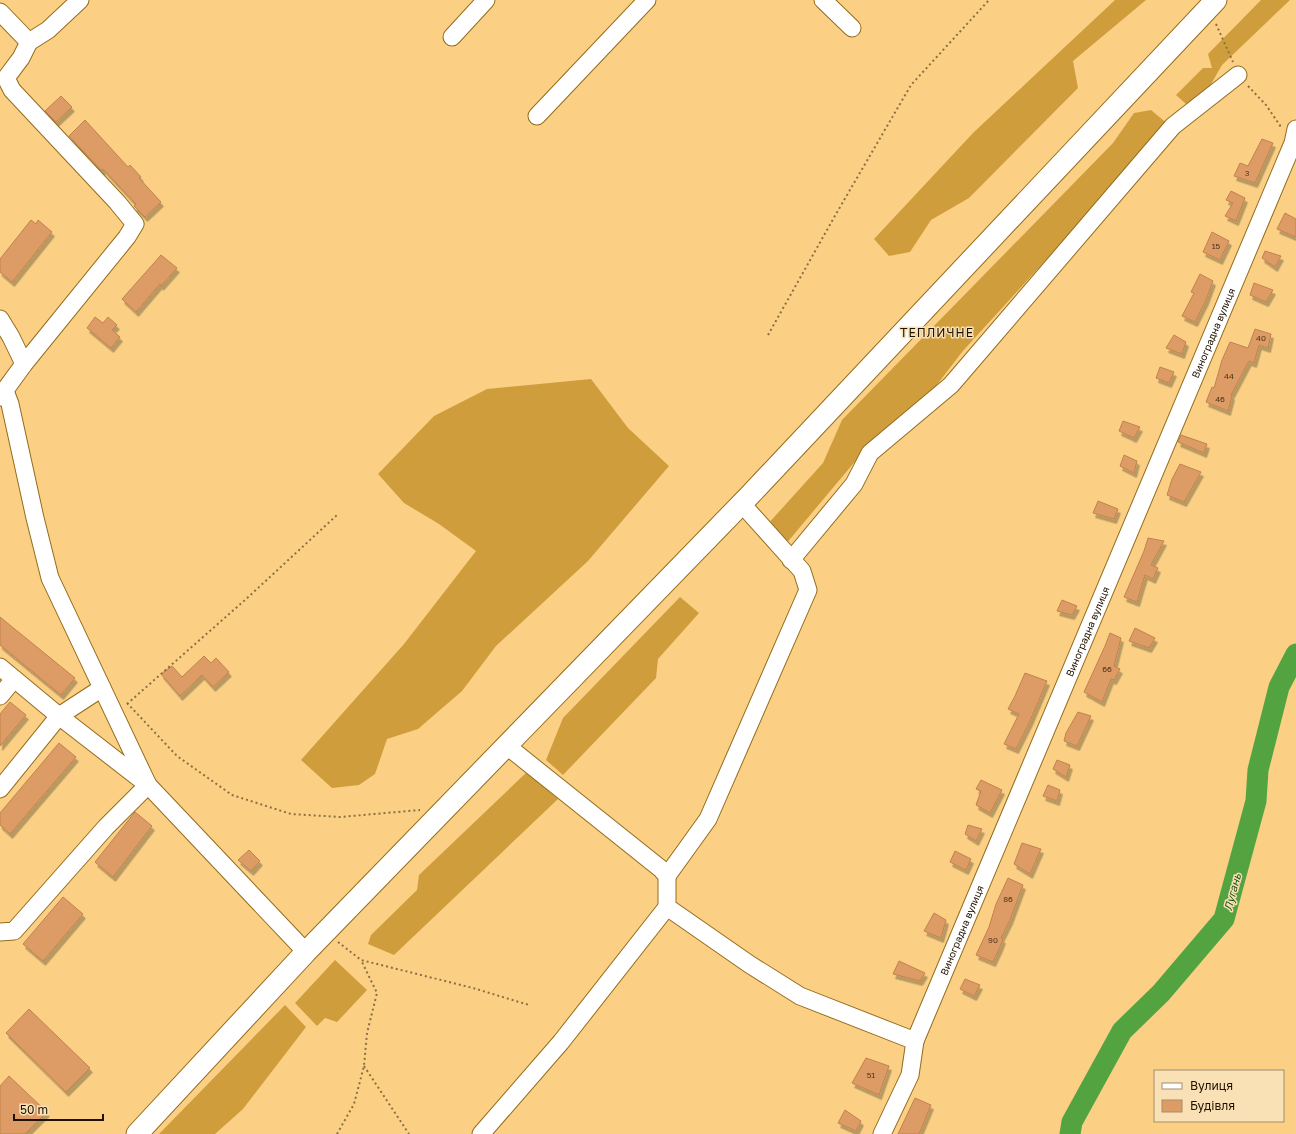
<svg xmlns="http://www.w3.org/2000/svg" width="1296" height="1134" viewBox="0 0 1296 1134" font-family="'Golos Text',sans-serif">
	<style>
		.forest { fill: #d09d3d }
		.lines { fill: none; stroke-linecap: round; stroke-linejoin: round }
		.river { stroke: #53a441; stroke-width: 21 }
		.building { fill: #dd9c66; stroke: #c1824b; filter: url(#shadow) }
		.minor-casing { stroke: #946c1c; stroke-width: 19 }
		.major-casing { stroke: #946c1c; stroke-width: 23 }
		.path { stroke: #8b6f41; stroke-width: 2; stroke-dasharray: 2 3; stroke-linecap: butt }
		.minor { stroke: #fff; stroke-width: 17 }
		.major { stroke: #fff; stroke-width: 21 }
		.labels { text-anchor: middle; dominant-baseline: central; stroke-width: 3; stroke-linejoin: round; paint-order: stroke }
		.number-label { font-size: 8px; fill: #4e341a }
		.street-label { font-size: 10px; fill: #1f1200; stroke: #fae0b5 }
		.water-label { font-size: 11px; font-style: italic; fill: #1d520f; stroke: #fae0b5 }
		.quarter-label { font-size: 12px; letter-spacing: 1px; fill: #1f1200; stroke: #fae0b5 }
	</style>
	<defs>
		<filter id="shadow"><feDropShadow dx="2.5" dy="4.5" stdDeviation="0" flood-color="#0004"/></filter>
	</defs>
	<rect width="100%" height="100%" fill="#fbd085"/>
	<path class="forest" d="M1115,0H1146L1073,61L1078,88L969,198L931,220L910,252L889,256L874,239L973,133Z
		M1261,0H1290L1222,65L1206,93L1186,104L1176,95L1203,68H1212L1208,54Z
		M1151,110L1169,125L962,352L923,403L868,446L785,545L767,525L823,463L842,420L1113,143L1134,113Z
		M591,379L628,428L669,466L588,561L496,646L462,691L418,729L387,739L375,774L359,785L332,788L301,760L404,644L476,551L439,524L404,503L378,474L434,416L487,389Z
		M680,597L699,613L658,659L656,678L563,775L546,760L563,718Z
		M527,772L558,799L394,955L368,944L371,935L417,890L419,875Z
		M335,960L367,990L337,1022L325,1018L317,1026L295,1003Z
		M285,1005L306,1027L243,1109L215,1134H159Z"/>
	<g class="lines">
		<path class="river" d="M1070,1134L1072,1122L1122,1031L1161,993L1224,919L1256,801L1258,770L1279,687L1296,654"/>
	</g>
	<path class="building" d="M61,96L72,107L56,122L45,111Z
		M85,120L128,167L130,165L141,177L139,178L161,202L145,217L134,206L136,204L103,169L102,171L69,136Z
		M1262,139L1273,143L1255,183L1234,176L1240,163L1248,166Z
		M1231,191L1245,198L1236,221L1225,216L1233,203L1226,200Z
		M1285,213L1296,219V237L1277,229Z
		M31,220L36,224L38,220L52,232L12,282L0,272V259Z
		M1212,232L1229,241L1220,260L1203,252Z
		M1265,251L1281,256L1275,267L1262,258Z
		M161,255L177,268L161,286L160,284L136,312L122,299Z
		M1200,274L1213,281L1206,300L1195,322L1182,316L1194,293L1191,292Z
		M1254,283L1273,290L1266,302L1250,295Z
		M95,317L103,323L108,317L117,325L112,330L120,337L111,348L87,328Z
		M1255,329L1271,334L1268,348L1259,345L1254,363L1249,361L1231,395L1232,396L1228,411L1206,402L1212,387L1214,388L1222,360L1230,342L1248,348Z
		M1174,335L1186,342L1182,354L1166,348Z
		M1160,367L1174,372L1169,383L1156,378Z
		M1123,421L1140,427L1134,438L1119,431Z
		M1181,435L1207,444L1204,453L1178,442Z
		M1124,455L1137,461L1134,473L1120,466Z
		M1180,464L1201,472L1184,502L1167,495L1172,479Z
		M1098,501L1118,509L1114,519L1093,513Z
		M1148,538L1164,541L1151,565L1158,568L1153,579L1145,575L1137,602L1124,597L1144,551Z
		M1062,600L1077,606L1072,615L1057,611Z
		M0,617L75,678L61,695L0,645Z
		M1135,628L1155,638L1149,648L1129,641Z
		M1110,633L1121,638L1114,666L1120,669L1114,680L1111,679L1102,702L1084,692L1105,646Z
		M204,656L211,663L216,658L229,672L213,687L202,675L180,696L161,674L172,666L182,677Z
		M1025,673L1047,681L1030,721L1016,749L1004,744L1019,714L1008,709L1015,696Z
		M10,702L26,715L0,746V714Z
		M1078,712L1091,716L1077,746L1064,741L1066,733Z
		M59,743L76,757L10,834L0,825V813Z
		M1057,760L1070,765L1066,777L1053,769Z
		M981,780L1002,790L990,813L976,805L981,791L976,789Z
		M1048,785L1060,790L1057,801L1043,796Z
		M135,812L152,826L113,877L95,862Z
		M968,825L982,829L976,841L965,834Z
		M1022,843L1041,849L1030,874L1014,864Z
		M249,850L260,861L251,871L238,860Z
		M955,851L971,859L966,870L950,862Z
		M1008,878L1023,885L1010,920L1001,938L1003,939L1000,947L993,962L976,955L989,927L996,904Z
		M63,897L83,914L43,961L23,944Z
		M934,913L946,920L941,938L924,931Z
		M899,961L925,973L920,981L893,974Z
		M965,979L980,985L974,996L960,989Z
		M29,1009L90,1068L66,1092L6,1033Z
		M866,1058L889,1066L879,1095L852,1083Z
		M9,1076L47,1112L25,1134H0V1086Z
		M915,1098L931,1105L919,1134H898Z
		M845,1110L861,1121L856,1131L838,1123Z"/>
	<g class="lines">
		<defs>
			<g id="minor">
				<path d="M823,0L852,28"/>
				<path d="M0,12L29,42"/>
				<path d="M452,37L486,0"/>
				<path d="M537,116L647,0"/>
				<path d="M0,319L11,337L24,364"/>
				<path d="M0,397L24,364L127,237L135,224L117,202L12,90L6,78L21,58L29,42L48,30L80,0"/>
				<path d="M791,560L854,484L870,453L951,385L1173,126L1238,75"/>
				<path d="M0,667L59,716L148,785L306,952"/>
				<path d="M0,696L14,679"/>
				<path d="M507,746L661,869L667,876V907L749,964L800,996L915,1041"/>
				<path d="M0,789L59,716L102,688"/>
				<path d="M667,876L708,819L808,590L802,571L742,504"/>
				<path d="M0,932L14,931L106,827L148,785L50,578L35,518L10,404L5,391"/>
				<path d="M481,1134L561,1042L667,907"/>
				<path id="s1" d="M882,1134L910,1075L915,1041L1293,143L1296,129"/>
			</g>
			<path id="major" d="M137,1134L306,952L749,496L1216,0"/>
		</defs>
		<use href="#minor" class="minor-casing"/>
		<use href="#major" class="major-casing"/>
		<path class="path" d="M1216,24L1233,62
			M1248,86L1266,105L1281,127
			M768,335L836,214L911,85L989,0
			M127,703L177,756L232,795L291,814L340,817L420,810
			M127,704L245,600L337,515
			M338,942L361,960L473,988L529,1005
			M364,1066L409,1134
			M337,1134L354,1104L364,1066L367,1033L377,993L361,960"/>
		<use href="#minor" class="minor"/>
		<use href="#major" class="major"/>
	</g>
	<g class="labels">
		<g class="number-label">
			<text x="1247" y="173">3</text>
			<text x="1216" y="246">15</text>
			<text x="1261" y="338">40</text>
			<text x="1229" y="376">44</text>
			<text x="1220" y="399">46</text>
			<text x="1107" y="669">66</text>
			<text x="1008" y="899">86</text>
			<text x="993" y="940">90</text>
			<text x="871" y="1075">51</text>
		</g>
		<g class="street-label">
			<text stroke="none"><textPath href="#s1" startOffset="868">Виноградна вулиця</textPath></text>
			<text stroke="none"><textPath href="#s1" startOffset="544">Виноградна вулиця</textPath></text>
			<text stroke="none"><textPath href="#s1" startOffset="220">Виноградна вулиця</textPath></text>
		</g>
		<g class="water-label">
			<text transform="translate(1232 892) rotate(-75)">Лугань</text>
		</g>
		<g class="quarter-label">
			<text x="937" y="332">ТЕПЛИЧНЕ</text>
		</g>
	</g>
	<rect x="1154" y="1070" width="130" height="52" fill="#fae0b5" stroke="#a28e6d"/>
	<rect x="1162" y="1083" width="20" height="6" fill="#ffffff" stroke="#a28e6d"/>
	<text x="1190" y="1090" font-size="12" fill="#1f1200">Вулиця</text>
	<rect x="1162" y="1100" width="20" height="12" fill="#dd9c66" stroke="#a28e6d"/>
	<text x="1190" y="1110" font-size="12" fill="#1f1200">Будівля</text>
	<path d="M14 1114v6h89v-6" fill="none" stroke="#1f1200" stroke-width="2"/>
	<text x="20" y="1114" font-size="12" fill="#1f1200" stroke="#fae0b5" stroke-width="3" paint-order="stroke">50 m</text>
</svg>
